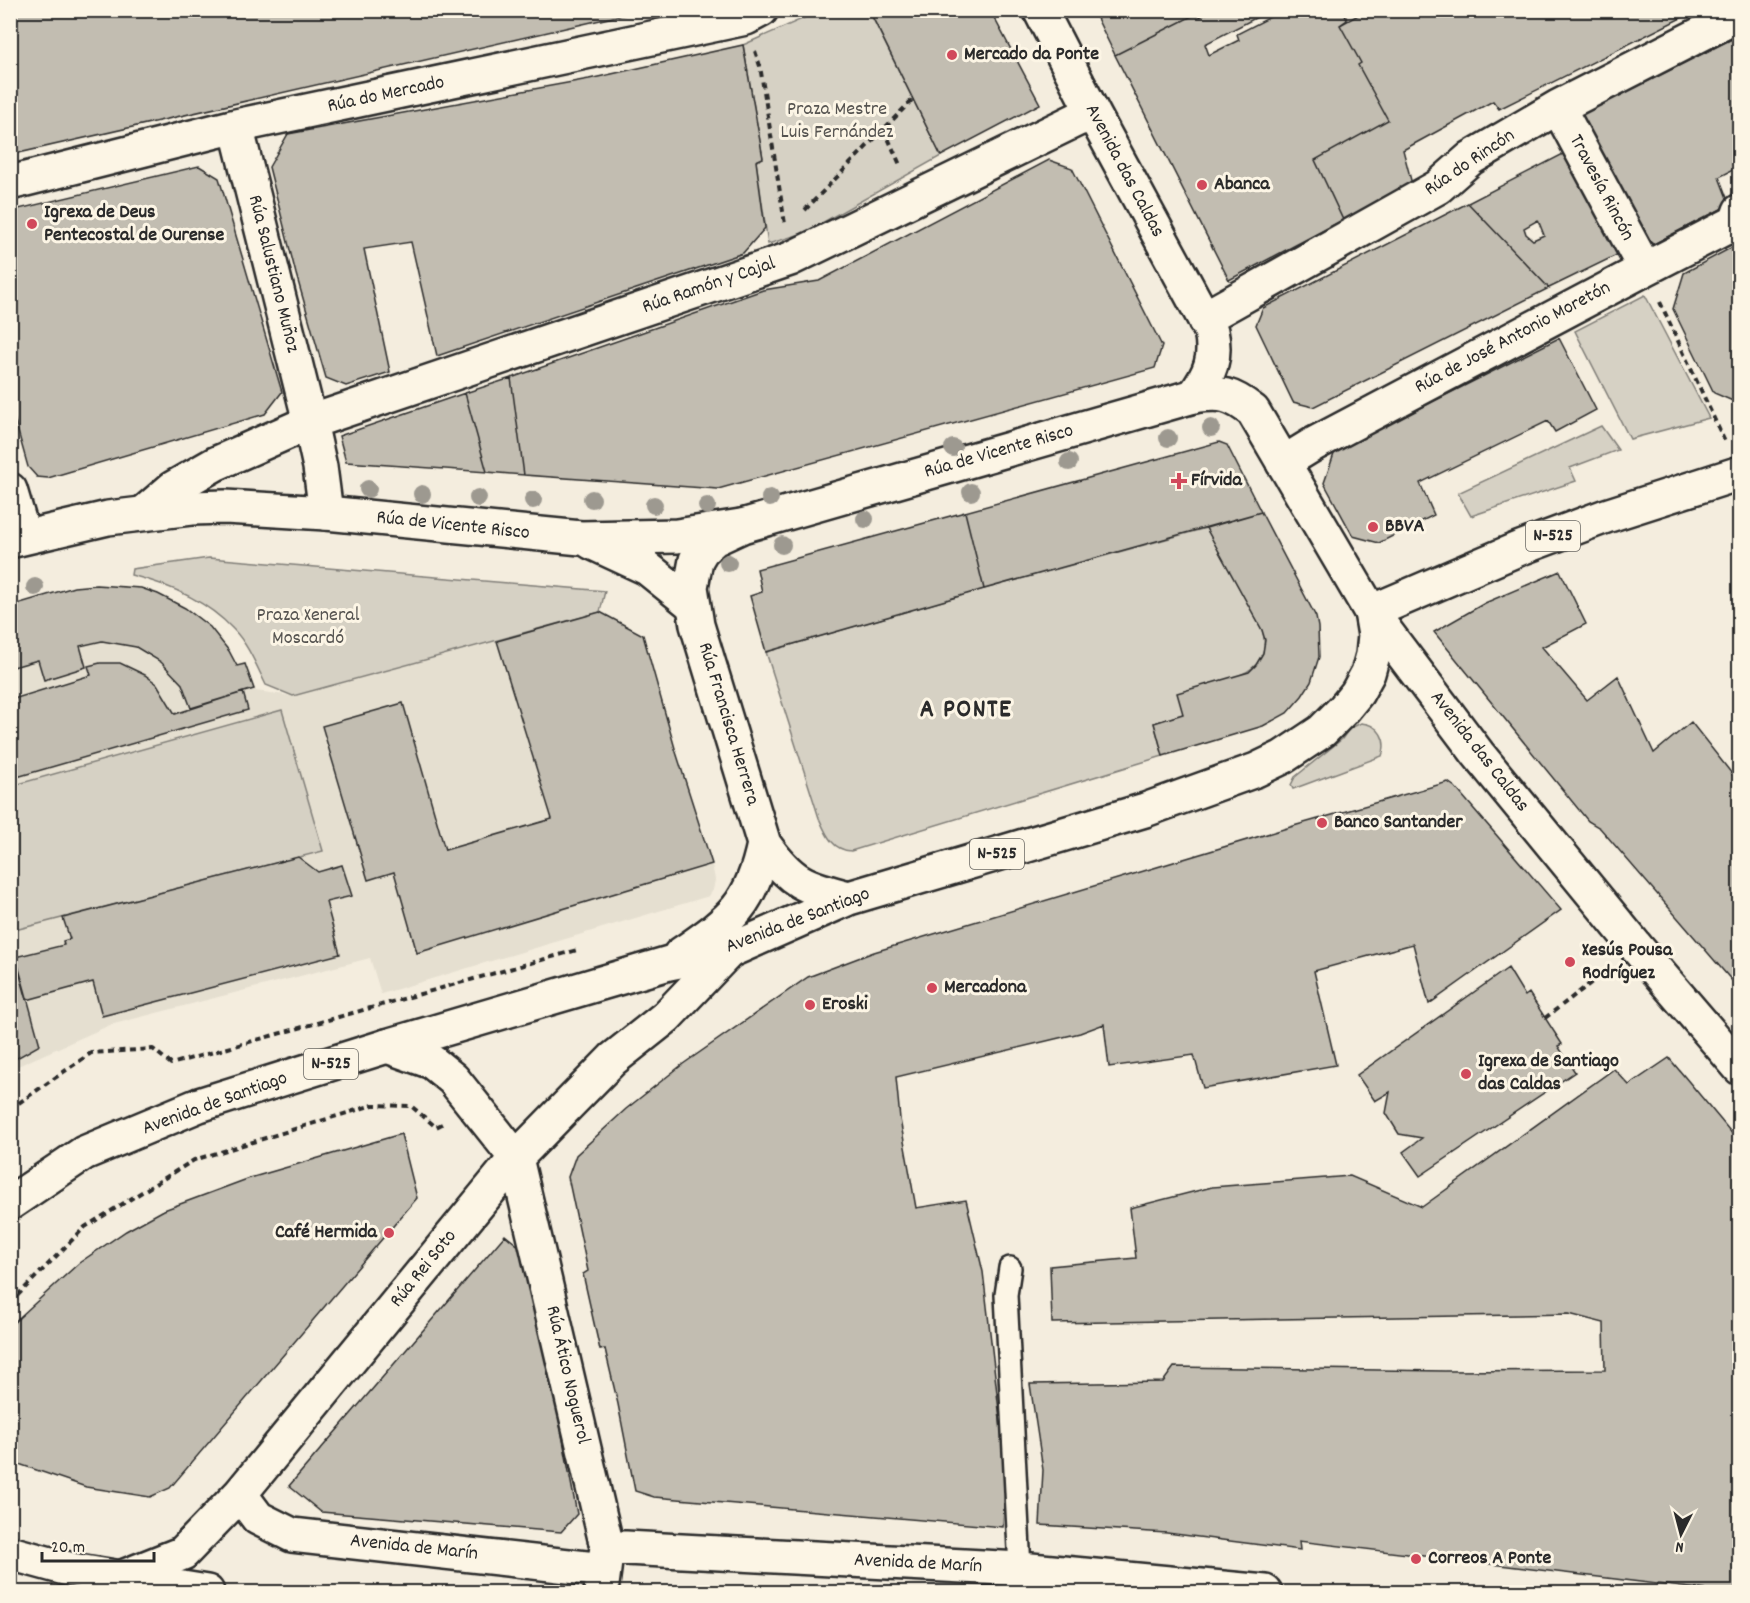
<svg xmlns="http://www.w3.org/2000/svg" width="1750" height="1603" viewBox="0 0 1750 1603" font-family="Dekko,sans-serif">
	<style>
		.built { fill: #e5dfd0 }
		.green { fill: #d6d1c4; stroke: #807e78; stroke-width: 1.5 }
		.building { fill: #c2bdb1; stroke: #2b2b2b; stroke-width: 1.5; fill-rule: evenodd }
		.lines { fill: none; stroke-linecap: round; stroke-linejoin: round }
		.lane-casing { stroke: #2b2b2b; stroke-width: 26 }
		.street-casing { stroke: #2b2b2b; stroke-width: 38 }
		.secondary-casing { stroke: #2b2b2b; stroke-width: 38 }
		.highway-casing { stroke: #2b2b2b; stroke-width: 38 }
		.path { stroke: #2b2b2b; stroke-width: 4; stroke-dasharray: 6 4.5; stroke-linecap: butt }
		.lane { stroke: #fcf5e5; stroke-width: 21 }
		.street { stroke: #fcf5e5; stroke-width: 33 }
		.secondary { stroke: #fcf5e5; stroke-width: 33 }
		.highway { stroke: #fcf5e5; stroke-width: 33 }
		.tree { fill: #9d9990 }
		.poi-dot { fill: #d1495b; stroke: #fcf5e5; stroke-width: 2 }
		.labels { text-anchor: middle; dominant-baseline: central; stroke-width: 6; stroke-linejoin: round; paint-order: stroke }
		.shield { fill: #fcf5e5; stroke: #6a6863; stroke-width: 1.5 }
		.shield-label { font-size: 18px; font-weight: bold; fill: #2b2b2b }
		.poi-label { font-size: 20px; font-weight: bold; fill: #2b2b2b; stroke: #fcf5e5; text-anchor: start }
		.street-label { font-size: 20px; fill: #2b2b2b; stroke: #fcf5e5 }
		.park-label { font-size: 20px; fill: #565451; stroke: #fcf5e5 }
		.district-label { font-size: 26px; font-weight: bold; letter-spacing: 1.5px; fill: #2b2b2b; stroke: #fcf5e5 }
	</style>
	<rect width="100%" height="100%" fill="#f4edde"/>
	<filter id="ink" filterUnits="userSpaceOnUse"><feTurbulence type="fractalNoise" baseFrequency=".0167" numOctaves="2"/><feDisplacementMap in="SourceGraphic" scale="12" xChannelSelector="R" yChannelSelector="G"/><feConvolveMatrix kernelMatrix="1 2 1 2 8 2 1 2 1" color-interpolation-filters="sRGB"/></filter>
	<g filter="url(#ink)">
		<path class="built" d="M96,585L141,588L176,602L210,627L229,651L237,666L245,664L256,691L293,696L600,612L643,635L676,752L712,864L715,880L713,890L709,896L381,994L370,958L110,1025L11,1069V606L74,587Z"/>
		<path class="green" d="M820,11H869L941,156L804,233L768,244L756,161L763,158L743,45Z
			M1645,295L1709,418L1630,439L1575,331Z
			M1601,426L1618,450L1570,468L1576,481L1471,516L1458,493Z
			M1206,528L1262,630C1269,650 1259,668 1240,675L1183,714L1154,723L1163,756L851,851C832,850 826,834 819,818L766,652L984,589Z
			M209,558L605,591L600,612L293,696L266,685C257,667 248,644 233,629C207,601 167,584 131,575L132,569Z
			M282,710L323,851L11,931V786Z
			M1361,723C1379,724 1388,740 1382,756L1293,789L1291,785L1295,777L1342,739L1349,729Z"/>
		<path class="building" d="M10,10H644L10,155Z
			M869,10H990L1040,104L941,156Z
			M1093,10H1213L1200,17L1198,13L1115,55Z
			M1213,10H1263L1265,13L1205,44L1209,55L1239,40L1237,34L1284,10H1343L1347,20L1340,25L1361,63L1358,65L1388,120L1315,160L1343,220L1229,280L1115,55L1198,13L1200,17Z
			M1367,10H1493L1495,14L1501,10H1697L1499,109L1493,101L1403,150L1412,184L1343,220L1315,160L1388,120L1358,65L1361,63L1340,25Z
			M1740,35V137L1733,170L1719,177L1727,198L1723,208L1650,246L1580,115Z
			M743,45L763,158L756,161L765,228L743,253L437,356L411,242L364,249L390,372L346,386L326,378L296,274L269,167L288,134L589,79Z
			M1567,152L1621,253L1549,288L1468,203ZM1538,220L1544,235L1533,240L1526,234L1524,228Z
			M1049,160L1072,168L1162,346L1155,368L718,489L524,475L511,378L763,290L819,281Z
			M199,166L219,178L282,392L265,414L48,478L37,477L28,467L10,403V211Z
			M1468,203L1549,288L1313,407L1293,402L1256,325L1263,308Z
			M1740,243V404L1714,393L1673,309L1684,273Z
			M1559,338L1596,410L1555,432L1548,421L1420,483L1434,515L1379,543L1353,536L1324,483L1335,451Z
			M511,378L524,475L487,472L465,393Z
			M465,393L487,472L346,462L339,436Z
			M1219,442L1227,445L1261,512L984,589L965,512Z
			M965,512L984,589L766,652L750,596L762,592L757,569Z
			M1261,512L1316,617L1318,627L1319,657L1311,682L1302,696L1287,713L1263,726L1163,756L1154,723L1183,714L1177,693L1249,672L1256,665L1263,653L1265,640L1262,630L1206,528Z
			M1560,571L1586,624L1542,647L1587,700L1618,676L1654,753L1691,722L1740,784V990L1600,828L1588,821L1434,632L1485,603Z
			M96,585L141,588L158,594L185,608L210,627L229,651L237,666L245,664L254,689L191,708L182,684L161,662L136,647L102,641L80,646L86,667L44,680L38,660L10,668V606L74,587Z
			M600,612L643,635L676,752L712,864L417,953L394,872L368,880L322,726L403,703L445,850L552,819L497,641Z
			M100,663H120L145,675L157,684L175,714L243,692L248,710L10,779V700L91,675L88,666Z
			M1448,782L1455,787L1561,910L1429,1004L1413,944L1314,971L1336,1065L1203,1088L1194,1055L1109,1067L1104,1024L1080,1033L896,1077L900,1119L916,1208L966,1200L983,1272L1006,1471L1003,1527L654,1497L635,1491L618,1404L605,1349L600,1350L583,1274L588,1271L568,1177L576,1155L626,1109L683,1064L808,977L874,952L1297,825Z
			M298,857L318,872L342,865L352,896L326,902L340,954L102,1016L93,982L27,1000L15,957L64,945L63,941L70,939L63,918Z
			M10,936L40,1045L10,1062Z
			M1508,968L1525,996L1529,993L1562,1044L1558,1046L1575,1072L1420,1176L1403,1152L1422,1138L1399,1134L1386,1113L1390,1092L1375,1101L1357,1075Z
			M1669,1058L1740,1143V1592H1724L1299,1541L1300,1550L1167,1533L1040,1525L1043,1470L1030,1384L1163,1382L1174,1367L1445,1371L1605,1370L1604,1323L1569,1314L1052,1323L1050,1266L1136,1258L1130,1208L1212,1187L1350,1176L1422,1207L1614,1069L1629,1085Z
			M401,1134L417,1198L170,1488L150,1497L86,1487L10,1461V1326L79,1263L126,1231L164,1210L250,1178Z
			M505,1235L521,1248L545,1345L577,1514L561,1532L321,1512L289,1486Z"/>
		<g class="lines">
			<defs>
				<path id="lane" d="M1010,1268L1006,1295L1020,1569L1025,1592"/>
				<path id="street" d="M1040,10L1094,115L1211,331C1217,358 1210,374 1194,396
					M1558,107L1645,269
					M236,126L310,422L320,467L326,513
					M10,183L236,126L746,18L761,10
					M1205,321L1215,312L1438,187L1471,158L1558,107L1740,14
					M1283,463L1314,444L1645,269L1736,222L1740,211
					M10,490L24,537
					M144,513L173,488L215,464L310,422L790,259L1078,119L1094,115
					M387,1046L432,1062L453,1079L516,1158L607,1547L601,1592
					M240,1494L258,1518L292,1535L604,1570
					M607,1547L1020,1569L1265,1592
					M118,1579L183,1553L240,1494L516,1158L613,1059L666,1017L729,951"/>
				<path id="secondary" d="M10,541L108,518L192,508L225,507L326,513L581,538L677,536L741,526
					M591,542L647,568L693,605
					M1371,612L1478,754L1638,949L1740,1068
					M10,1553L72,1570L207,1592"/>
				<path id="highway" d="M1371,612L1518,549L1606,516L1740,473
					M680,955C730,920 751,907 764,844
					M10,1203L84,1153L199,1105L387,1046L669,963L729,951L849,898L1145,810L1256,770L1283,757L1322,731L1343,710L1357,693L1368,673L1373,655L1375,635L1371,612L1253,411C1231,394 1222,392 1194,396L742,526L714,539L702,550L696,560L691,587L697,625L764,844C791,882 804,887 849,898"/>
			</defs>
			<use href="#lane" class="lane-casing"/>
			<use href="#street" class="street-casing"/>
			<use href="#secondary" class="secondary-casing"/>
			<use href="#highway" class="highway-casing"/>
			<path class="path" d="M755,51L760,66L785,224
				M884,129L901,167
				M805,210L913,99
				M1660,302L1725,442
				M1545,1018L1609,969
				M10,1109L91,1053L153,1049L171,1064L577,950
				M10,1303L85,1227L194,1160L373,1105L411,1106L436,1127L442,1124"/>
			<use href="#lane" class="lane"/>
			<use href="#street" class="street"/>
			<use href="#secondary" class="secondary"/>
			<use href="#highway" class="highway"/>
		</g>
		<g class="tree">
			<circle cx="1211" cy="428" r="9"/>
			<circle cx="1168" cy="438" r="9"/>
			<circle cx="953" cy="448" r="9"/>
			<circle cx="1069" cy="462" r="9"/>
			<circle cx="368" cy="489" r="9"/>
			<circle cx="971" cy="492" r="9"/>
			<circle cx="422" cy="494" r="9"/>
			<circle cx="478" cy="498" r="9"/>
			<circle cx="770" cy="498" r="9"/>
			<circle cx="592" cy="499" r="9"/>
			<circle cx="533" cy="500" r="9"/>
			<circle cx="654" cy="505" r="9"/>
			<circle cx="707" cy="506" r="9"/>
			<circle cx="865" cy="519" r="9"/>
			<circle cx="782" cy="545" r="9"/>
			<circle cx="728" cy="563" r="9"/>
			<circle cx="35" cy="587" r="9"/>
		</g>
	</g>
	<g class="poi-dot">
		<circle cx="952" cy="55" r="6"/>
		<circle cx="1202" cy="185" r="6"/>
		<circle cx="32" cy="224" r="6"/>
		<path d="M1176 472h6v6h6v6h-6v6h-6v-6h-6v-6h6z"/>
		<circle cx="1373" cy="527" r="6"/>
		<circle cx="1322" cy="823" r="6"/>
		<circle cx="1570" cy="962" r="6"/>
		<circle cx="932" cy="988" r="6"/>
		<circle cx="810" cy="1005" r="6"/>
		<circle cx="1466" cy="1074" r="6"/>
		<circle cx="389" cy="1233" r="6"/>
		<circle cx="1416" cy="1559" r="6"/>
	</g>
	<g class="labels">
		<g class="shield">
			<rect x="1526" y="521" width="54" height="30" rx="4.5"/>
			<rect x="970" y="839" width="54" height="30" rx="4.5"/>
			<rect x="304" y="1049" width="54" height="30" rx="4.5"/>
		</g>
		<g class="shield-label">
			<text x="1553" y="536">N-525</text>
			<text x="997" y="854">N-525</text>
			<text x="331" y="1064">N-525</text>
		</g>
		<g class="poi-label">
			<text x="964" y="55">Mercado da Ponte</text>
			<text x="1214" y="185">Abanca</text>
			<text x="44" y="213">Igrexa de Deus<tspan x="44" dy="23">Pentecostal de Ourense</tspan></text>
			<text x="1191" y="481">Fírvida</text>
			<text x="1385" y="527">BBVA</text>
			<text x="1334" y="823">Banco Santander</text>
			<text x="1582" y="951">Xesús Pousa<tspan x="1582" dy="23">Rodríguez</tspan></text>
			<text x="944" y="988">Mercadona</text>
			<text x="822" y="1005">Eroski</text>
			<text x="1478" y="1062">Igrexa de Santiago<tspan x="1478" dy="23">das Caldas</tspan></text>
			<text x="377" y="1233" text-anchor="end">Café Hermida</text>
			<text x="1428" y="1559">Correos A Ponte</text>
		</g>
		<g class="street-label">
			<text transform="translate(386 95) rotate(-12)">Rúa do Mercado</text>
			<text transform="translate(1470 163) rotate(-34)">Rúa do Rincón</text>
			<text transform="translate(1124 171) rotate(62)">Avenida das Caldas</text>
			<text transform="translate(1601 188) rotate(62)">Travesía Rincón</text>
			<text transform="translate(273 274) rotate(76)">Rúa Salustiano Muñoz</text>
			<text transform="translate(709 286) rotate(-19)">Rúa Ramón y Cajal</text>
			<text transform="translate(1513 338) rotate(-28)">Rúa de José Antonio Moretón</text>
			<text transform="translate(999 452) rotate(-16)">Rúa de Vicente Risco</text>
			<text transform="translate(453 526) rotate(6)">Rúa de Vicente Risco</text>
			<text transform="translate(728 724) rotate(73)">Rúa Francisca Herrera</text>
			<text transform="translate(1479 752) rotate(52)">Avenida das Caldas</text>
			<text transform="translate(798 921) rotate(-21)">Avenida de Santiago</text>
			<text transform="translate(215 1104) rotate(-20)">Avenida de Santiago</text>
			<text transform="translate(424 1269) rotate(-51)">Rúa Rei Soto</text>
			<text transform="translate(567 1375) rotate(77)">Rúa Ático Noguerol</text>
			<text transform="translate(414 1548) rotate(6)">Avenida de Marín</text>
			<text transform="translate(918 1564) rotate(3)">Avenida de Marín</text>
		</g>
		<g class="park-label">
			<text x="837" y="110">Praza Mestre<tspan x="837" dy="23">Luis Fernández</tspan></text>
			<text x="308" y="616">Praza Xeneral<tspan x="308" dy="23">Moscardó</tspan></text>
		</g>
		<g class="district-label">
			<text x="966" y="710">A PONTE</text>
		</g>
	</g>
	<rect width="1750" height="1603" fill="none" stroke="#fcf5e5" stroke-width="36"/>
	<rect x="18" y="18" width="1714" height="1567" fill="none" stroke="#2b2b2b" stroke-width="2" filter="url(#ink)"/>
	<g transform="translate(1681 1534) rotate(186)" stroke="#fcf5e5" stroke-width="4.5" paint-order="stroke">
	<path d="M0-4.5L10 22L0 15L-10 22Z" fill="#2b2b2b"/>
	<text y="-9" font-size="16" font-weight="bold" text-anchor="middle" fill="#2b2b2b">N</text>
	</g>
	<path d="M42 1552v9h112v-9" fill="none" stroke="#2b2b2b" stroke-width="3"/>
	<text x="51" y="1552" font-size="18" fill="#2b2b2b" stroke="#fcf5e5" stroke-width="4.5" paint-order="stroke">20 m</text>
</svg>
